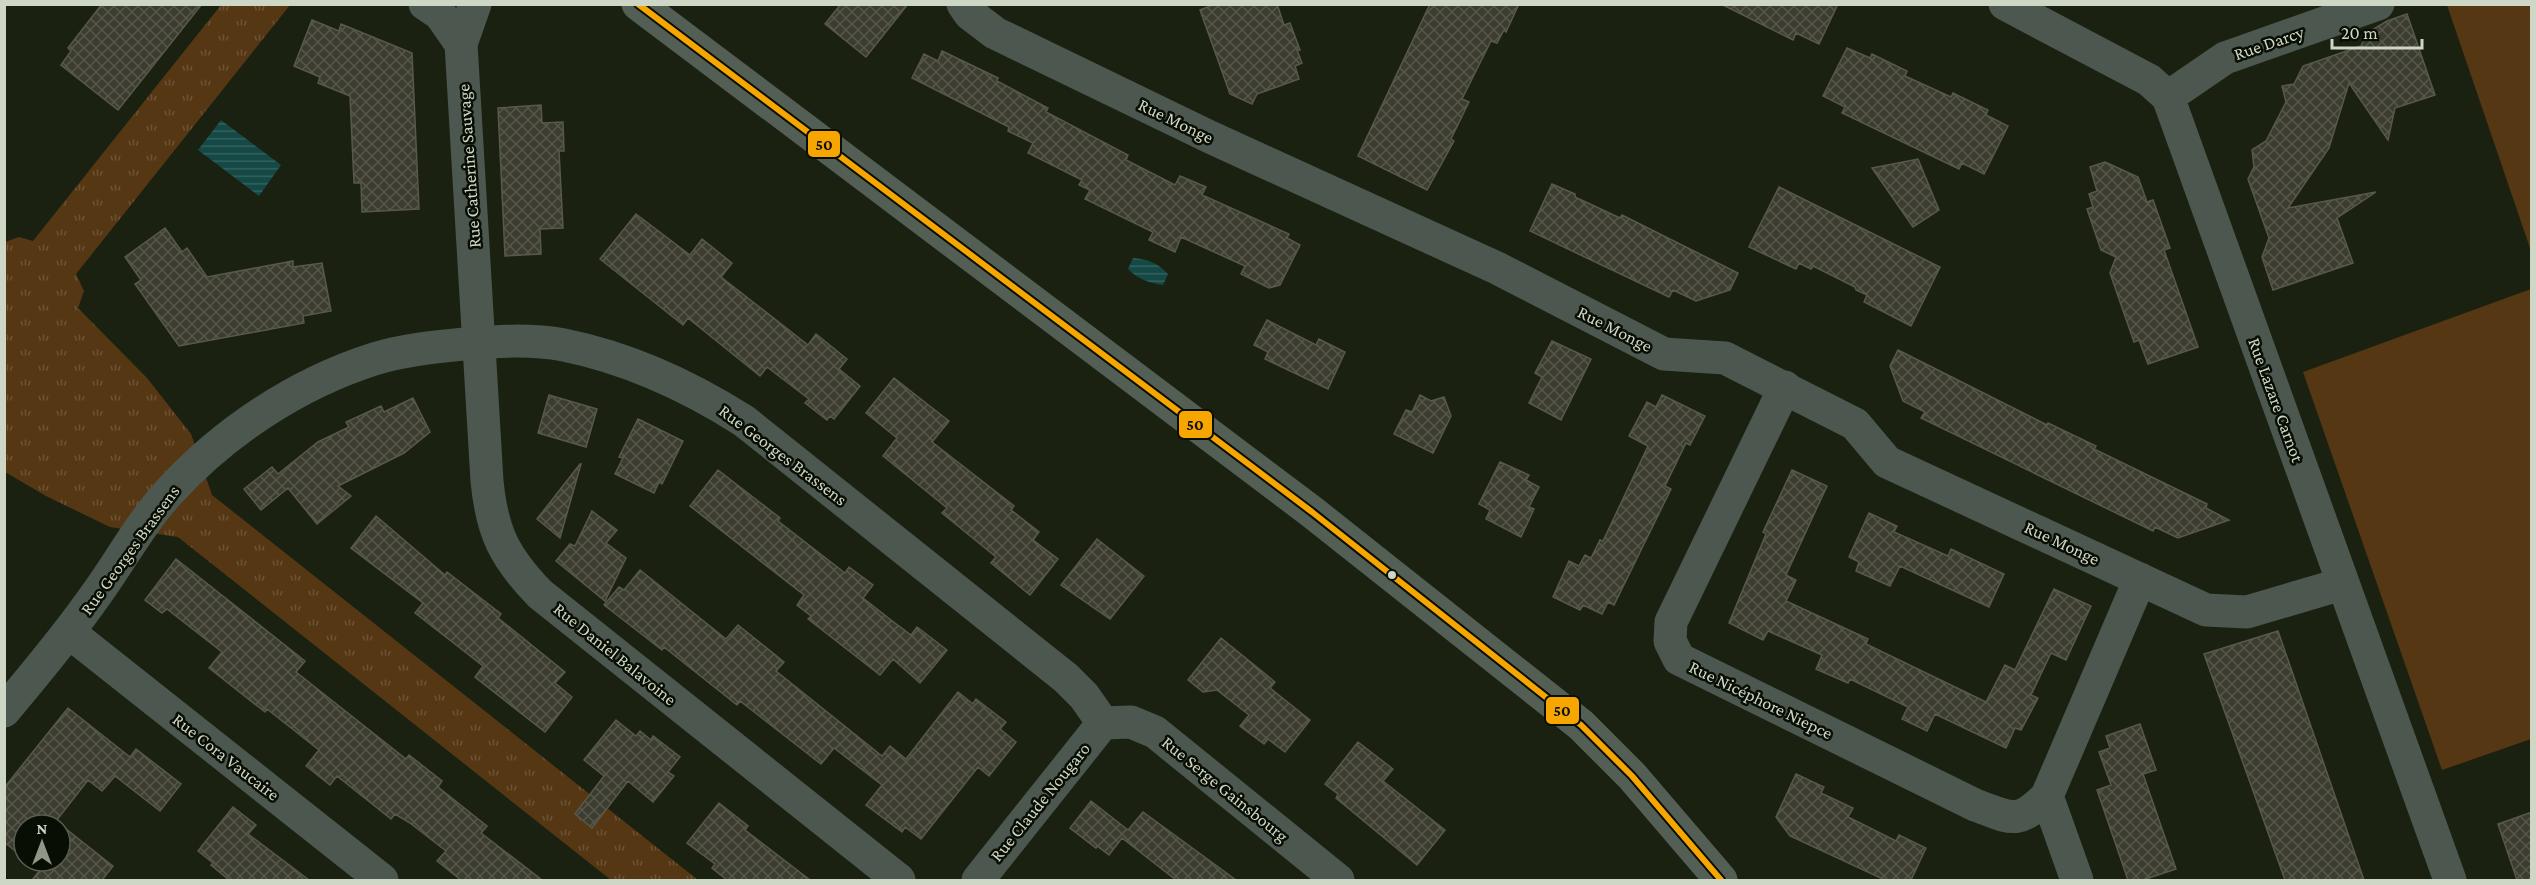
<svg xmlns="http://www.w3.org/2000/svg" width="2536" height="885" viewBox="0 0 2536 885" font-family="'Crimson Pro',serif">
	<style>
		.park { fill: url(#park-tufts) }
		.garden { fill: #553714 }
		.water { fill: url(#water-rules) }
		.building { fill: url(#building-cross-hatch); stroke: #58594b; stroke-width: 1.5 }
		.lines { fill: none; stroke-linecap: round; stroke-linejoin: round }
		.minor { stroke: #4c574f; stroke-width: 33 }
		.major { stroke: #535f55; stroke-width: 33 }
		.bus-1-casing { stroke: #090e04; stroke-width: 10 }
		.bus-1 { stroke: #f7a600; stroke-width: 6 }
		.bus-dot { fill: #ced6c5; stroke: #090e04; stroke-width: 2 }
		.labels { text-anchor: middle; dominant-baseline: central; stroke-width: 5; stroke-linejoin: round; paint-order: stroke }
		.street-label { font-size: 18px; fill: #ced6c5; stroke: #090e04 }
		.line-badge { stroke: #090e04; stroke-width: 2 }
		.pale-badge-label { font-size: 16px; text-anchor: middle; font-weight: bold; fill: #111 }
	</style>
	<defs>
		<pattern id="park-tufts" width="24" height="20" patternUnits="userSpaceOnUse" patternTransform="scale(1.5)"><rect width="24" height="20" fill="#553714"/><path d="M3 7l-1-3M5 7V3M7 7l1-3M15 17l-1-3M17 17v-4M19 17l1-3" fill="none" stroke="#6c5335"/></pattern>
		<pattern id="water-rules" width="6" height="5" patternUnits="userSpaceOnUse" patternTransform="scale(1.5)"><rect width="6" height="5" fill="#144946"/><path d="M0 2.5h6" fill="none" stroke="#35625f"/></pattern>
		<pattern id="building-cross-hatch" width="8" height="8" patternUnits="userSpaceOnUse" patternTransform="scale(1.5)"><rect width="8" height="8" fill="#3c3d30"/><path d="M0 0l8 8M0 8l8-8" fill="none" stroke="#57584c"/></pattern>
	</defs>
	<rect width="100%" height="100%" fill="#1b2111"/>
	<path class="park" d="M221,5H290L76,274L84,291L78,308L147,378L191,434L212,495L698,880H611L178,537L110,527L46,496L5,472V242L19,237L33,241Z"/>
	<path class="garden" d="M2447,5H2531V251Z
		M2531,289V739L2442,770L2303,372Z"/>
	<path class="water" d="M221,120L281,165L259,196L198,150Z
		M1133,258C1147,259 1158,263 1168,274L1163,285C1149,283 1138,279 1128,269Z"/>
	<path class="building" d="M102,4H202L118,110L61,65L71,51L68,48Z
		M841,4H908L866,57L825,24Z
		M1215,4H1277L1284,25L1290,23L1300,50H1297L1302,63L1295,66L1299,79L1257,94L1252,104L1230,94L1200,10Z
		M1430,4H1519L1506,32L1504,30L1497,43L1491,41L1462,99L1469,102L1451,139L1454,141L1427,190L1358,156Z
		M1721,4H1838L1819,44L1796,33L1793,40Z
		M2407,14L2435,95L2395,108L2388,140L2349,83L2329,148L2288,208L2376,192L2337,218L2353,263L2273,290L2262,257L2269,238L2248,179L2254,167L2252,150L2266,141L2286,102L2282,86L2294,84L2303,66L2361,46L2367,33L2387,21Z
		M312,20L339,31L341,24L412,53L419,209L362,212L361,183H354L350,96L318,83L320,77L294,66Z
		M1847,48L1870,58L1872,54L1907,71L1905,76L1951,97L1953,93L1988,110L1986,115L2008,126L1984,174L1962,163L1959,169L1842,113L1845,107L1823,96Z
		M942,51L998,78L997,81L1048,108L1046,112L1128,155L1126,160L1175,185L1180,176L1206,187L1202,195L1289,234L1287,238L1300,245L1280,285L1269,288L1241,274L1245,266L1181,237L1175,252L1149,240L1153,232L1085,199L1090,190L1079,185L1082,180L1028,153L1033,143L1008,131L1009,127L912,78L924,54L938,61Z
		M541,105L542,123L563,122L564,151H559L563,228L540,229L541,254L505,256L498,108Z
		M1918,159L1939,210L1913,227L1872,168Z
		M2105,162L2138,177L2147,202L2153,200L2170,248L2164,250L2198,347L2148,364L2139,340L2134,342L2110,273L2116,257L2101,250L2087,209L2093,207L2089,194L2097,191L2090,167Z
		M1552,184L1575,194V197L1620,218L1622,215L1738,273L1730,290L1696,301L1673,290L1669,297L1530,231Z
		M1779,187L1940,267L1911,326L1864,302L1867,295L1856,290L1855,287L1813,266L1811,269L1799,263L1796,269L1749,247Z
		M636,214L690,255L702,239L732,263L721,277L808,345L816,334L847,359L839,369L860,386L834,419L830,416L827,420L805,403L809,399L767,367L760,376L688,318L683,325L600,259Z
		M165,228L182,252L187,248L207,277L293,261V267L322,263L331,311L303,316L304,323L179,346L135,284L141,280L125,257Z
		M1267,320L1316,345L1319,339L1345,352L1328,389L1265,359L1268,352L1254,345Z
		M1552,341L1591,359L1561,420L1529,403L1542,377L1535,373Z
		M1898,350L2047,425L2048,423L2096,446L2094,449L2207,504L2206,508L2229,520L2178,538L2155,527L2153,531L1921,418L1925,412L1903,401L1890,366Z
		M894,378L949,421L932,442L1014,506L1011,510L1039,532L1033,540L1058,559L1030,595L991,563L996,557L942,513L947,508L883,456L897,438L866,413Z
		M549,395L597,409L586,447L538,433Z
		M1420,395L1431,401L1444,397L1451,416L1433,453L1394,434L1406,410L1412,412Z
		M1662,395L1705,416L1690,445L1686,443L1665,486L1671,489L1614,605L1608,602L1602,614L1583,605L1580,610L1553,597L1569,561L1579,566L1585,555L1591,558L1600,540L1603,541L1648,446L1629,436L1647,402L1656,407Z
		M413,398L430,432L404,453L338,486L351,496L317,524L288,488L261,510L244,489L272,467L278,474L318,442L349,427L346,422L381,406L384,412Z
		M638,419L683,441L662,484L659,482L654,493L615,474L623,458L619,457Z
		M1500,462L1529,475L1526,480L1539,487L1529,507L1534,509L1521,537L1486,519L1490,510L1479,504Z
		M580,464H581L560,538L537,519Z
		M718,470L780,518L778,521L845,573L849,567L873,585L863,598L891,620L911,635L917,627L947,650L920,683L893,659L880,675L808,619L811,616L797,605L804,595L690,506Z
		M1792,470L1827,486L1786,575L1796,580L1786,601L1868,639L1866,644L1986,702L2005,665L2015,670L2054,589L2091,606L2066,660L2051,653L2031,695L2038,698L2021,730L2015,728L2006,748L1935,714L1927,731L1902,719L1908,707L1850,679L1848,683L1816,669L1822,655L1768,631L1763,640L1729,623L1766,534L1763,532Z
		M592,511L617,530L606,543L626,558L605,601L556,561L570,544L575,546Z
		M1869,513L1897,526L1894,532L1948,556L1951,549L2004,574L1989,607L1900,566L1890,586L1856,571L1859,562L1849,557Z
		M376,516L445,575L447,572L501,614L498,618L565,672L555,683L572,697L545,732L475,677L483,666L415,613L423,603L351,548Z
		M1097,539L1144,576L1110,619L1061,585Z
		M176,559L305,661L296,672L406,759L409,755L442,781L438,787L487,826L481,833L542,880H461L437,861L446,851L410,823L395,814L391,819L337,776L330,785L306,766L319,750L267,709L265,712L209,668L222,652L167,609L162,613L145,600Z
		M640,570L726,639L738,625L784,662L776,671L882,756L890,746L906,759L958,692L973,704L976,699L1006,722L1000,729L1016,742L989,776L978,767L921,839L905,827L902,832L866,805L882,785L834,748L821,764L740,701L737,705L664,647L662,650L604,605L619,587L624,590Z
		M2278,631L2364,880H2285L2204,654Z
		M1221,638L1275,682L1270,688L1310,720L1285,752L1268,739L1264,744L1240,726L1249,715L1217,690L1203,692L1188,680Z
		M68,708L130,757L136,749L181,784L160,811L115,776L102,791L88,780L56,821L113,866L102,880H32L40,870L28,861H60V825H24V858L4,842V788Z
		M616,720L636,736L640,731L651,740L653,736L680,757L668,772L674,776L653,802L628,781L592,828L575,814L604,776L584,760Z
		M2140,724L2156,770L2143,774L2176,869L2143,880H2128L2097,790L2111,785L2099,752L2110,748L2106,736Z
		M1358,742L1393,769L1383,781L1445,830L1417,865L1336,798L1338,794L1325,784Z
		M1796,774L1824,787L1821,793L1853,808L1848,817L1896,841L1899,835L1926,848L1911,880H1885L1790,836L1776,817Z
		M1091,801L1128,830L1143,812L1236,880H1176L1122,838L1109,855L1097,846L1096,848L1070,828Z
		M719,803L748,826L745,830L810,880H727L712,868L715,864L687,843Z
		M233,807L256,825L248,834L309,880H229L211,865L213,863L198,851Z
		M2532,812V880H2517L2498,824Z"/>
	<g class="lines">
		<path class="minor" d="M425,4L440,14L461,44L487,481C492,532 504,557 540,594L899,880
			M963,4L970,14L995,33L1210,137L1497,268L1664,354L1725,358L1855,424L1887,462L2206,610L2247,612L2342,584
			M2005,4L2149,80L2168,97L2450,880
			M461,44L475,4
			M2168,97L2225,58L2378,4
			M1785,387L1671,622L1670,641L1679,659L1975,805C2011,818 2017,826 2047,796L2140,579
			M70,633L382,880
			M4,711C36,673 67,636 95,596C119,563 142,521 169,492C224,432 296,384 374,359C403,350 434,347 464,344C497,341 531,339 564,345C628,358 689,386 744,421L1066,678L1084,696L1103,723
			M1103,723L1131,722L1155,732L1338,880
			M2047,796L2077,880
			M978,880L1103,723"/>
		<path class="major" d="M638,4L1312,512L1581,725L1632,776L1721,880"/>
		<defs>
			<path id="bus-1" d="M638,4L1312,512L1581,725L1632,776L1721,880"/>
		</defs>
		<use href="#bus-1" class="bus-1-casing"/>
		<use href="#bus-1" class="bus-1"/>
	</g>
	<circle class="bus-dot" cx="1392" cy="575" r="5"/>
	<g class="labels">
		<g class="street-label">
			<text transform="translate(2269 43) rotate(-19)">Rue Darcy</text>
			<text transform="translate(1176 121) rotate(26)">Rue Monge</text>
			<text transform="translate(469 166) rotate(-94)">Rue Catherine Sauvage</text>
			<text transform="translate(1615 329) rotate(27)">Rue Monge</text>
			<text transform="translate(2276 400) rotate(70)">Rue Lazare Carnot</text>
			<text transform="translate(783 455) rotate(37)">Rue Georges Brassens</text>
			<text transform="translate(2062 543) rotate(25)">Rue Monge</text>
			<text transform="translate(130 550) rotate(-54)">Rue Georges Brassens</text>
			<text transform="translate(615 654) rotate(39)">Rue Daniel Balavoine</text>
			<text transform="translate(1761 700) rotate(26)">Rue Nicéphore Niepce</text>
			<text transform="translate(226 757) rotate(38)">Rue Cora Vaucaire</text>
			<text transform="translate(1225 789) rotate(39)">Rue Serge Gainsbourg</text>
			<text transform="translate(1040 802) rotate(-51)">Rue Claude Nougaro</text>
		</g>
	</g>
	<g class="line-badge">
		<rect x="807" y="130" width="34" height="28" rx="6" fill="#f7a600"/>
		<rect x="1178" y="410" width="35" height="29" rx="6" fill="#f7a600"/>
		<rect x="1545" y="696" width="35" height="29" rx="6" fill="#f7a600"/>
	</g>
	<g class="pale-badge-label">
		<text x="824" y="150">50</text>
		<text x="1195" y="430">50</text>
		<text x="1562" y="716">50</text>
	</g>
	<rect width="2536" height="885" fill="none" stroke="#ced6c5" stroke-width="12"/>
	<g transform="translate(42 843)"><circle r="28" fill="#090e04" stroke="#585e51" stroke-width="1.5"/>
	<path d="M0-4.5L10 22L0 15L-10 22Z" fill="#8f9786"/>
	<text y="-9" font-size="16" font-weight="bold" text-anchor="middle" fill="#ced6c5">N</text>
	</g>
	<path d="M2332 39v9h90v-9" fill="none" stroke="#ced6c5" stroke-width="3"/>
	<text x="2341" y="39" font-size="18" fill="#ced6c5" stroke="#090e04" stroke-width="4.5" paint-order="stroke">20 m</text>
</svg>
